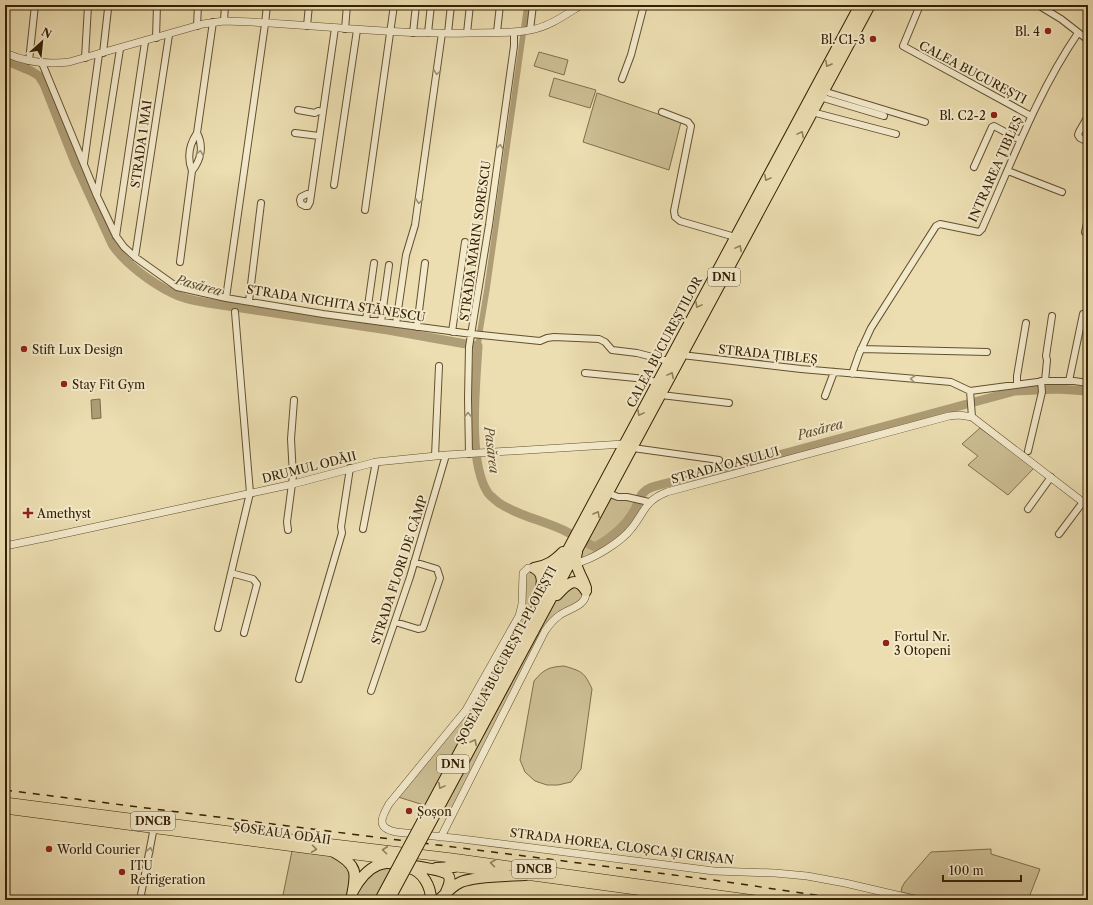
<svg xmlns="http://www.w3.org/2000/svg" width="1093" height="905" viewBox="0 0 1093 905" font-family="'Libre Caslon Text',serif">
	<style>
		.green { fill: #cdbe94; stroke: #816f4c }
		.water { fill: #ae9d76; stroke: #7e6b48 }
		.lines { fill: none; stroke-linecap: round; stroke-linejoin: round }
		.canal { stroke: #ae9d76; stroke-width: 5.5 }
		.river { stroke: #ae9d76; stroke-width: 9 }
		.minor-casing { stroke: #63502f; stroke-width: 8 }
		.tertiary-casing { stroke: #63502f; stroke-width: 8 }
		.primary-casing { stroke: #352004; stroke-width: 10 }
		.trunk-casing { stroke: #352004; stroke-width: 12 }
		.minor { stroke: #f3eacc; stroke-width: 6 }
		.tertiary { stroke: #f3eacc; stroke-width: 7 }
		.primary { stroke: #ecdeb1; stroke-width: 9 }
		.trunk { stroke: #ecdeb1; stroke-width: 10 }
		.rail { stroke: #352004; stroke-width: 1.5; stroke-dasharray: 7 7; stroke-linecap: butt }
		.trunk-bridge-casing { stroke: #352004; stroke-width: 12; stroke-linecap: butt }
		.trunk-bridge { stroke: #ecdeb1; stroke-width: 10 }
		.oneway { stroke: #907f5a }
		.oneway2 { stroke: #9e8f72 }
		.poi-dot { fill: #8f2418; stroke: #f3eacc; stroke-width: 1.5 }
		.labels { text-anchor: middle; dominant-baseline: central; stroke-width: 4; stroke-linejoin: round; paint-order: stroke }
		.shield { fill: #f3eacc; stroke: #6e5d40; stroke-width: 1 }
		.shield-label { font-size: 11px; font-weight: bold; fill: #352004 }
		.poi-label { font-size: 12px; fill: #352004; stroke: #f3eacc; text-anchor: start }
		.street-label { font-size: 12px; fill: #352004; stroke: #f3eacc }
		.water-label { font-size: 13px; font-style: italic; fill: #5f4c2c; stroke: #f3eacc }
	</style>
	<rect width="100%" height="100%" fill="#ecdeb1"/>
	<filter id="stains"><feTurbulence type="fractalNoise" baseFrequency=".005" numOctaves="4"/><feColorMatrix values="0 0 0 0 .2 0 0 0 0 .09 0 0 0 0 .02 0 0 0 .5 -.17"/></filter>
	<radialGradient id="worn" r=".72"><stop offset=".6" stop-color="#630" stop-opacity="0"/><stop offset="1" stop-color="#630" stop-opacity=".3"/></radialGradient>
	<path class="green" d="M539,52L568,60L564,75L534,66Z
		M554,78L596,90L590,108L549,96Z
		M597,93L681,122L669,170L583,142Z
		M980,428L1034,468L1008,495L968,465L978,456L962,444Z
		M608,493L649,502L636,523L594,557L576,559Z
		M560,555L430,807L395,796L459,719L519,616L523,573Z
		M575,582L585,598L553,620L450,819L437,811L544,611Z
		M564,666C582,671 585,673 592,689L581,769L571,782L558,785H547L535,781L525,772L520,760L534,681C544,669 549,667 564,666Z
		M293,846L334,852L349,862L351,900H282Z
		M991,849V854L1040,869L1028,900H934L901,892L902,887L905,882L931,852Z
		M398,866L380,900H352L362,883L377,869Z"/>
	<path class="water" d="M100,399L101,418L92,419L91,400Z"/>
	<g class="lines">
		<path class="canal" d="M524,26L527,5
			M480,331L487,289L523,35
			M478,346L479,339"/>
		<path class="river" d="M5,60L31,71L39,76L44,84L76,165L112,244C124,263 152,283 172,293C183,299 196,301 208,303L388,330L466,344
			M474,345L478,346C476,384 467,461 488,493C490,496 496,500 499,503C520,517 547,521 569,533
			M587,543L595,547C611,538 626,526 635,509C638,504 639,497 643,493C648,487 656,486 663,484L786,453L1015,391L1057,389L1088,391"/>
		<defs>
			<path id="minor" d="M920,5L903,46L1031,116
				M1038,5L1061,19L1088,40
				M224,21L225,5
				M197,26L198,5
				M307,26L309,5
				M345,29L347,5
				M530,30L533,5
				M497,32L500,5
				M413,33L416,5
				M428,33L431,5
				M448,33L451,5
				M467,33L470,5
				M156,38L157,5
				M103,53L108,9
				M85,58L88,6
				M29,61L35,5
				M42,63L97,196L116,236L124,247L135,257L177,287L226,298L323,314L472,334L540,341L547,338L554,337L599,339L605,342L612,350L637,353L668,361
				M622,79L631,55L644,5
				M823,91L925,122
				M820,97L884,116
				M298,110L315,113L318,111L322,112
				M662,112L688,122L691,126L674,211L675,217L680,221L735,237
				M812,112L896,134
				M1088,116L1079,132L1078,135L1080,138L1088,142
				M295,133L319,136
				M84,163L99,54
				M974,167L992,127L994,126L1020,140
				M192,171C201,160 204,146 197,133
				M1008,171L1062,192
				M334,185L357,30
				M97,195L120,49
				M311,195L307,194L301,197L300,200L301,204L305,206H308L310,202L335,28
				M365,210L394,5
				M1085,232L1088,219
				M116,236L145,42
				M135,257L169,35
				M180,262L192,171C187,158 189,145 197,133L213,22
				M226,298L265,24L267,5
				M249,301L261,203
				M366,320L374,263
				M381,322L389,265
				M396,324L406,255L415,225L442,33
				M417,327L425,263
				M452,332L465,242
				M861,349L987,352
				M682,355L801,369L951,382L970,391L1045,381H1074L1088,383
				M585,373L636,378L657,382
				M852,374L859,354L871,328L936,226L940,224L979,232L982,229C1012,162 1037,93 1078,33
				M1045,381L1047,360L1046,356L1052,316
				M1069,381L1083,314
				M1017,384V376L1026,323
				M970,391L972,417
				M661,395L729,403
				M825,396L834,372
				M633,448L719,460
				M1028,451L1042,392L1041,381
				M469,454L468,398L469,347L489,225L514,46V32
				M435,456L439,366
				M608,493L618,497H627L649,502
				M1028,509L1051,477
				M363,529L376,462
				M288,530L287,522L293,476L291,439L294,400
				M1059,534L1083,502
				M231,573L253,579L257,584L244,633
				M395,622L418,629L423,628L440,578L437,569L414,562
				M218,628L250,493L235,312
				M299,679L342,533L341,527L350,468
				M371,691L410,577L446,455
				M140,900L154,827"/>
			<path id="tertiary" d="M5,53C26,62 46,65 69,62L203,24L224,21C306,23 387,35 469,33C489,32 510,34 530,30C549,27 565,15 581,5
				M5,546L49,537L293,484L376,462L446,455L624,444
				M576,563C592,560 621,542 631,529C645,512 644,501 667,492L949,416L959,415L972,417L1088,506
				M534,568H528L523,573L522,604L519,616L466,710L389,804C381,818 376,828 396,832L462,839L714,871L775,873L807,876L845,883L918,900
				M441,837L545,631C549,625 554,619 560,615C570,608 587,606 586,591"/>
			<path id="primary" d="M5,802L300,840L452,858L755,900
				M5,809L394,860
				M448,866L505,873
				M518,874L710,900"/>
			<path id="trunk" d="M577,552C573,567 582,575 586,588
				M534,568C546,574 541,587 539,598
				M534,568C547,566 554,561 563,552
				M557,595C566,585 576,574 586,591
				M526,628L860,5
				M533,632L870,5
				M334,852C360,866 356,875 351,900
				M409,868C423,871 431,887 431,900
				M436,868L454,867
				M353,891C359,880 366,870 378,865C381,864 384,863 387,863C396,863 443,869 448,875C452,880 448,887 446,892
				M439,900C446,893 452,886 461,882C475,876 508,876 525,875"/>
		</defs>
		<use href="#minor" class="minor-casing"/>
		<use href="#tertiary" class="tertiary-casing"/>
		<use href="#primary" class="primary-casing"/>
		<use href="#trunk" class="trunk-casing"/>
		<use href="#minor" class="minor"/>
		<use href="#tertiary" class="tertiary"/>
		<use href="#primary" class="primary"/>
		<use href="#trunk" class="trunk"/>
		<path class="rail" d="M5,790L713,880L850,900"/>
		<defs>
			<path id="trunk-bridge" d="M380,900L526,628
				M389,900L533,632"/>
		</defs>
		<use href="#trunk-bridge" class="trunk-bridge-casing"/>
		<use href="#trunk-bridge" class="trunk-bridge"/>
	</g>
	<defs><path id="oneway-chevron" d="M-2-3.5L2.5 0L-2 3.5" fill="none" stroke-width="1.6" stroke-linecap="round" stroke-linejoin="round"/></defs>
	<g class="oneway">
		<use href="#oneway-chevron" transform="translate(828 64) rotate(119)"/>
		<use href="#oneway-chevron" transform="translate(801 134) rotate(-62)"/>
		<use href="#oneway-chevron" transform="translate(767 178) rotate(118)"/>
		<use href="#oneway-chevron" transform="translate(739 248) rotate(-62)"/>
		<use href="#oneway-chevron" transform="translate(698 305) rotate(118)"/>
		<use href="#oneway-chevron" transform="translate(671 375) rotate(-62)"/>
		<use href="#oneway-chevron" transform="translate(640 413) rotate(118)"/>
		<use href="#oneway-chevron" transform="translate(597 514) rotate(-61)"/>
		<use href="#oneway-chevron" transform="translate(474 742) rotate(-62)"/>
		<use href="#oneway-chevron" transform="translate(441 786) rotate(118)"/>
		<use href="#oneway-chevron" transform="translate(314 849) rotate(8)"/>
		<use href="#oneway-chevron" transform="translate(385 850) rotate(-173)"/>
		<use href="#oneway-chevron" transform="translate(493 863) rotate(-172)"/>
	</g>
	<g class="oneway2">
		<use href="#oneway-chevron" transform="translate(437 72) rotate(98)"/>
		<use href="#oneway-chevron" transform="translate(500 147) rotate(-82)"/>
		<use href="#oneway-chevron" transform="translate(200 153) rotate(-82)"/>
		<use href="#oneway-chevron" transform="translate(419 201) rotate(97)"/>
		<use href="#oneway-chevron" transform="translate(913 379) rotate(-175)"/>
		<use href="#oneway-chevron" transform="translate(468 415) rotate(-91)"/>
		<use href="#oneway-chevron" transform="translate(150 850) rotate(-79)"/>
	</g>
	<g class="poi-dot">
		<circle cx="1048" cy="31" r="4"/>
		<circle cx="873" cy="39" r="4"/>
		<circle cx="994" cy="115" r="4"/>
		<circle cx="24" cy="349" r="4"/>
		<circle cx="64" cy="384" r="4"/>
		<path d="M26 507h4v4h4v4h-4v4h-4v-4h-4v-4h4z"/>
		<circle cx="886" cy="643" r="4"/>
		<circle cx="409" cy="811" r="4"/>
		<circle cx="49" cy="849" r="4"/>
		<circle cx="122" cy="872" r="4"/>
	</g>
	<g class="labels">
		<g class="shield">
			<rect x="708" y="268" width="32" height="18" rx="3"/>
			<rect x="437" y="755" width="32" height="18" rx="3"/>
			<rect x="131" y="812" width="44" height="18" rx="3"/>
			<rect x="512" y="860" width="44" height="18" rx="3"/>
		</g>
		<g class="shield-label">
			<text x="724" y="277">DN1</text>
			<text x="453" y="764">DN1</text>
			<text x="153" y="821">DNCB</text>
			<text x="534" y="869">DNCB</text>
		</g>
		<g class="poi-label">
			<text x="1040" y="31" text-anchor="end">Bl. 4</text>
			<text x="865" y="39" text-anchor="end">Bl. C1-3</text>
			<text x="986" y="115" text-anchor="end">Bl. C2-2</text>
			<text x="32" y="349">Stift Lux Design</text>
			<text x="72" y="384">Stay Fit Gym</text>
			<text x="37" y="513">Amethyst</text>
			<text x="894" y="636">Fortul Nr.<tspan x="894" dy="14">3 Otopeni</tspan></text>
			<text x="417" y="811">Șoșon</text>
			<text x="57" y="849">World Courier</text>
			<text x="130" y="865">ITU<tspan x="130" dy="14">Refrigeration</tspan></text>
		</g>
		<g class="street-label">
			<text transform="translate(973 72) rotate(28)">CALEA BUCUREȘTI</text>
			<text transform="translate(141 144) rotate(-82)">STRADA 1 MAI</text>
			<text transform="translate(995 169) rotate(-66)">INTRAREA ȚIBLEȘ</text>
			<text transform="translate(475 241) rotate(-82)">STRADA MARIN SORESCU</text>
			<text transform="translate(336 303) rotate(9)">STRADA NICHITA STĂNESCU</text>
			<text transform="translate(664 342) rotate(-62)">CALEA BUCUREȘTILOR</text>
			<text transform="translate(768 354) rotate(6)">STRADA ȚIBLEȘ</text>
			<text transform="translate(725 465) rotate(-15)">STRADA OAȘULUI</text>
			<text transform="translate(309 467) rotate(-14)">DRUMUL ODĂII</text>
			<text transform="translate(399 570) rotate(-72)">STRADA FLORI DE CÂMP</text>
			<text transform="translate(506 655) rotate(-62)">ȘOSEAUA BUCUREȘTI-PLOIEȘTI</text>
			<text transform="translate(282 833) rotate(8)">ȘOSEAUA ODĂII</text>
			<text transform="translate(622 846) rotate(7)">STRADA HOREA, CLOȘCA ȘI CRIȘAN</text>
		</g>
		<g class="water-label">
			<text transform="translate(199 285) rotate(15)">Pasărea</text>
			<text transform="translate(820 429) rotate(-15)">Pasărea</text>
			<text transform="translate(492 450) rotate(83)">Pasărea</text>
		</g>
	</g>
	<rect width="1093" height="905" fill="none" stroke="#ecdeb1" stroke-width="20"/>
	<rect x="6" y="6" width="1081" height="893" fill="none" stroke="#352004" stroke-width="2"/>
	<rect x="10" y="10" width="1073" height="885" fill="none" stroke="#352004"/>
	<g transform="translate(42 42) rotate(27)" stroke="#f3eacc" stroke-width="3" paint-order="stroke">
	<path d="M0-3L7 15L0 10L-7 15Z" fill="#352004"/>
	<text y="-6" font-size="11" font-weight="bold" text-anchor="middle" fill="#352004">N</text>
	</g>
	<path d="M943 875v6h78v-6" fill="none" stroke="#352004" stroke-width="2"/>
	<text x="949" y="875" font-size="12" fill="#352004" stroke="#f3eacc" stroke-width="3" paint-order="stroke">100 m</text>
	<rect width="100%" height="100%" filter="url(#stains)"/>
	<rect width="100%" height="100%" fill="url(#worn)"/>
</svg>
